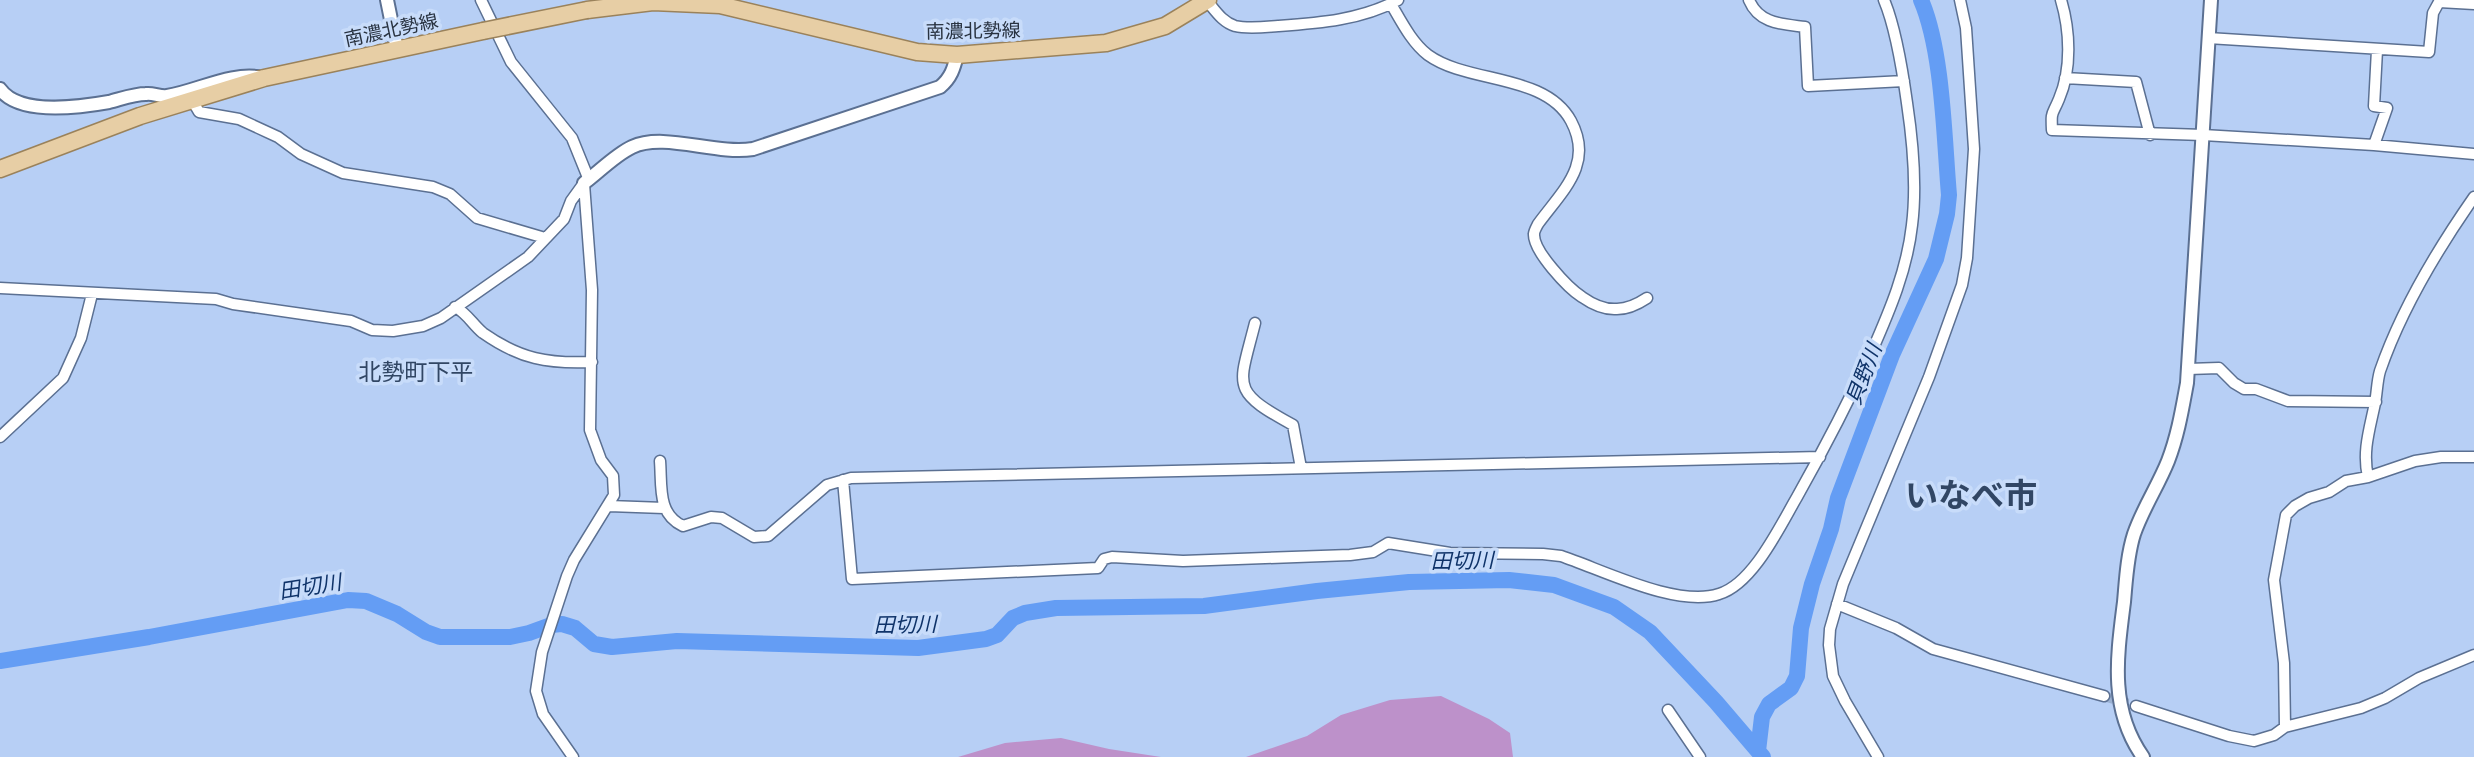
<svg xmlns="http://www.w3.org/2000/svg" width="2474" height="757" viewBox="0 0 2474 757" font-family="'Golos Text','Noto Sans JP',sans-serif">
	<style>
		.green { fill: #bd91ca }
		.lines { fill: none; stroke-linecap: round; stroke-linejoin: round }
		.river { stroke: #649df4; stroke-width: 16 }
		.minor-tunnel { stroke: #9ab0d1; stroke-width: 10; stroke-dasharray: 10 5; stroke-linecap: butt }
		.minor-casing { stroke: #5b7092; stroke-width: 13 }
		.tertiary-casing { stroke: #5b7092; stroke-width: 16 }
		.primary-casing { stroke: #9a825b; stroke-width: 19 }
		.minor { stroke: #fff; stroke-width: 10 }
		.tertiary { stroke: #fff; stroke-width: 12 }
		.primary { stroke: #e7cea5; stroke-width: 16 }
		.primary-bridge-casing { stroke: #9a825b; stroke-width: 19; stroke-linecap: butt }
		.primary-bridge { stroke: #e7cea5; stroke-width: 16 }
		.labels { text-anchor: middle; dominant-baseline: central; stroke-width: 7; stroke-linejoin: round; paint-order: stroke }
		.street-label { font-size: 19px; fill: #283240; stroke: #c8dcfa }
		.water-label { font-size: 21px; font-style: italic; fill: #0f3369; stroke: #c8dcfa }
		.quarter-label { font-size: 23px; fill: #314664; stroke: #c8dcfa }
		.town-label { font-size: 33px; font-weight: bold; fill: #314664; stroke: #c8dcfa }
	</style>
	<rect width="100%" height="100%" fill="#b7cff5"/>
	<path class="green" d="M1441,696L1489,719L1510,733L1513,757H1246L1307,736L1341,715L1390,700Z
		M1061,738L1109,749L1161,757H958L1005,743Z"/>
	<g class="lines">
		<path class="river" d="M0,661L149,637L348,600L366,601L397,614L426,632L440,637H510L529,633L551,625L562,624L575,628L594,644L612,647L677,641L918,648L986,639L997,635L1013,618L1025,613L1056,608L1204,606L1317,591L1409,582L1509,580L1554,585L1614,607L1650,632L1716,702L1763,757
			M1758,751L1762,717L1769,704L1791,688L1797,676L1801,628L1812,584L1831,529L1838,498L1892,355L1936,259L1947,214L1949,195C1944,138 1943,51 1921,0"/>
		<path class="minor-tunnel" d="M2104,696L2136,706"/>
		<defs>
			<path id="minor" d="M481,0L511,62L572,138L589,180
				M1749,0C1759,24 1782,24 1805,27L1808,86L1904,81
				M2061,0C2070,30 2072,69 2059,99C2052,116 2051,110 2052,130L2203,135L2374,145L2474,154
				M1207,1C1215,10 1222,22 1235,26C1248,29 1264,27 1278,26C1319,23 1361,20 1398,0
				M1391,4C1401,21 1412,43 1428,55C1468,84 1545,73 1571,121C1594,164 1563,190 1538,224C1537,226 1534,231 1534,234C1533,251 1568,288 1582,297C1592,304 1605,310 1617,309C1628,309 1638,304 1647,298
				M2208,38L2429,52L2433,13L2439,2L2474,4
				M2065,78L2136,82L2150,135
				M192,100L199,112L239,119L278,137L301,154L343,173L433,187L450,194L477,218L545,238
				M2374,145L2387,108L2374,106L2377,50
				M0,288L216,299L233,304L351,321L372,330L393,331L423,326L441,318L528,257L564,219L571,201L584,183
				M455,307C467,313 473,325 483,333C520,359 548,364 592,362
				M1255,323C1239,387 1229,390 1293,425L1301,468
				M2188,369L2219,368L2234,383L2244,389H2256L2288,401L2376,402
				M0,437L63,378L81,338L92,294
				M660,461C662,486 657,514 683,526L711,517L722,518L754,537L768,536L827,485L851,478L1820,457
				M2368,477C2362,451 2370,428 2375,403C2377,393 2377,381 2380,371C2401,310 2437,250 2474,197
				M843,480L852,579L1098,568L1104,559L1112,557L1183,561L1350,555L1373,552L1388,543L1450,553L1543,554L1561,556C1603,570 1677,608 1719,594C1753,584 1780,526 1797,497C1824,449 1849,401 1872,351C1890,310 1907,270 1912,225C1917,185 1913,143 1907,103C1903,74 1895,26 1884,0
				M609,506L664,508
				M1837,604L1896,628L1933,649L2104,696
				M2136,706L2229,736L2254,741L2274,735L2285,727L2361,708L2385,698L2419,678L2474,655
				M1668,710L1700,757
				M2285,727L2284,663L2274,580L2286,515L2295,506L2309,498L2329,492L2346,481L2368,477L2415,461L2441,457H2474
				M573,757L543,714L536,691L542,652L567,576L574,560L614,495L613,476L601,460L590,430L592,290L584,184
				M1878,757L1845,701L1833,676L1829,645L1830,629L1843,584L1929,377L1962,285L1967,258L1974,149L1966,28L1960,0"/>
			<path id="tertiary" d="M387,0L397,49
				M0,89C19,116 81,107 109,102C121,99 134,94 146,94C153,93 160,97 167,96C198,91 232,71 263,78
				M584,183C599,172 615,155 632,147C664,132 715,155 753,149L940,87C951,78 954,68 957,55
				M2143,757C2109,709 2117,657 2124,602C2126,580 2127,556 2134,534C2143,508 2158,486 2168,461C2178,435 2182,410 2187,383L2211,0"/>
			<path id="primary" d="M587,10L653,2L720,5L917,52L957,55L1106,43L1165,26L1208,0
				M0,169L140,116L264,78L483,31"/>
		</defs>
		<use href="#minor" class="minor-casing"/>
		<use href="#tertiary" class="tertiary-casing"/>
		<use href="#primary" class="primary-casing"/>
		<use href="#minor" class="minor"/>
		<use href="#tertiary" class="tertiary"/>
		<use href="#primary" class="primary"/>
		<defs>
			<path id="primary-bridge" d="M483,31L587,10"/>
		</defs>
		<use href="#primary-bridge" class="primary-bridge-casing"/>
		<use href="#primary-bridge" class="primary-bridge"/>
	</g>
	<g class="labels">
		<g class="street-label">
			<text transform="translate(391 29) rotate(-12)">南濃北勢線</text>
			<text transform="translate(973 30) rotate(-1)">南濃北勢線</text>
		</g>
		<g class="water-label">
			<text transform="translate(1863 374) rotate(-69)">貝野川</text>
			<text transform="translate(1462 560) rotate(-1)">田切川</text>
			<text transform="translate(310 586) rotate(-9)">田切川</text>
			<text transform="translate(905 624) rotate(-1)">田切川</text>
		</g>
		<g class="quarter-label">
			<text x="416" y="371">北勢町下平</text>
		</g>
		<g class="town-label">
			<text x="1971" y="494">いなべ市</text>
		</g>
	</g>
</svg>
